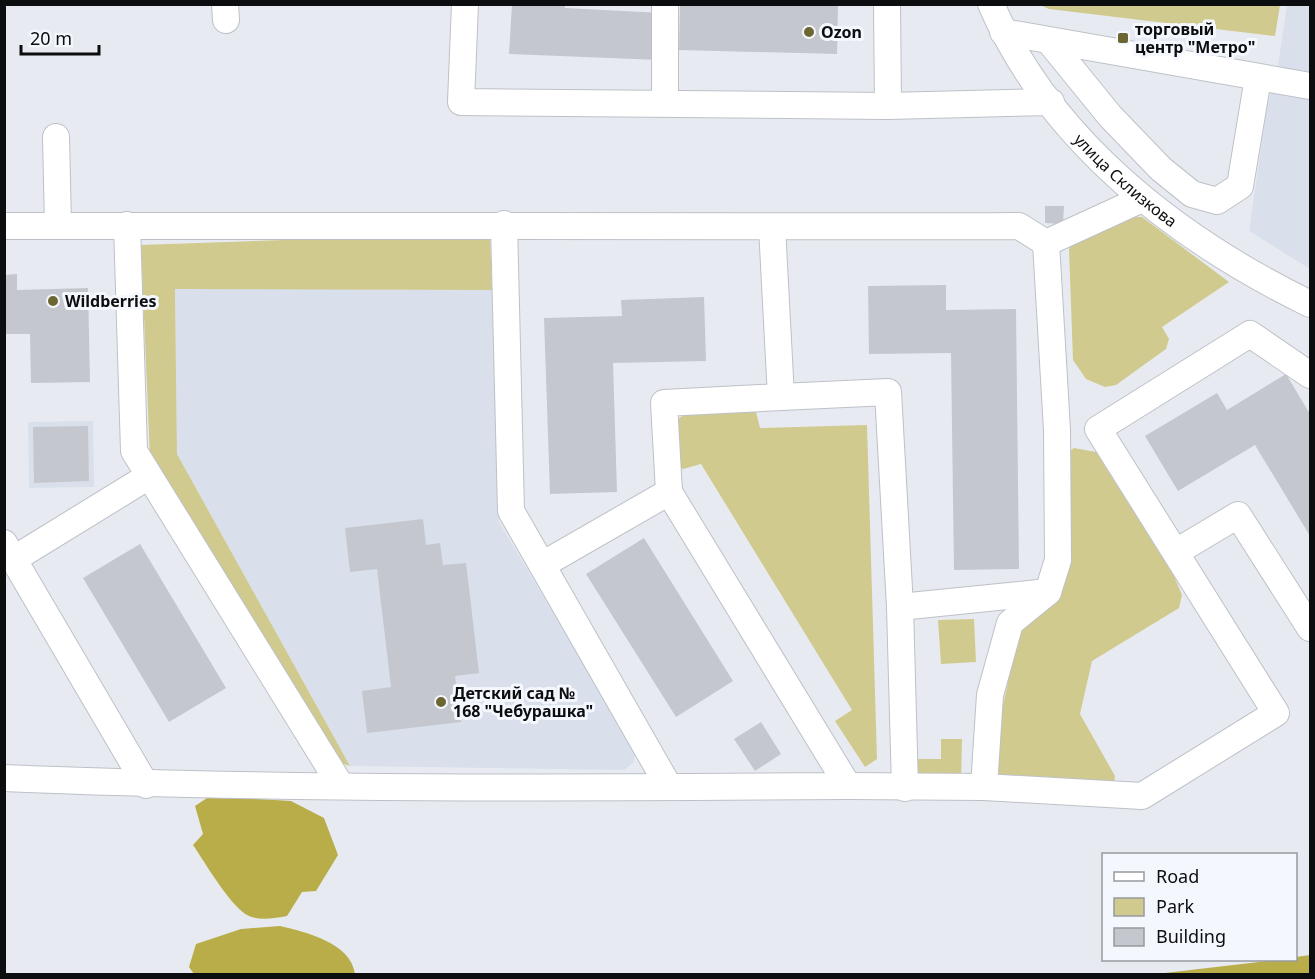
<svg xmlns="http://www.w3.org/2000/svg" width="1315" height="979" viewBox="0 0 1315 979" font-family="'Noto Sans',sans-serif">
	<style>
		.built { fill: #d9e0ec }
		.green { fill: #d1ca8e }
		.forest { fill: #b8ad48 }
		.building { fill: #c4c7cd }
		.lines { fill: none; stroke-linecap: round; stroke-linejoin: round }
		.minor-casing { stroke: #bdc1c7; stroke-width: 28 }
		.minor { stroke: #fff; stroke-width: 26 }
		.poi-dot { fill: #6b6632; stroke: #f4f8fe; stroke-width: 2 }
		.labels { text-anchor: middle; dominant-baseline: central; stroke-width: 6; stroke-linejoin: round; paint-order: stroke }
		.poi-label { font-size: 16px; font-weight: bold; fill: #0c0d0f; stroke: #f4f8fe; text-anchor: start }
		.street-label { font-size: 16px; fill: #0c0d0f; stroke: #f4f8fe }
	</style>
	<rect width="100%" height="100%" fill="#e7ebf1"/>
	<path class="built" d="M1287,5H1310V269L1249,231L1267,106L1278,65Z
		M175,288L492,290L499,522L636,752L633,763L624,770L350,766L177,454Z
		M93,421L94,487L29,488L28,422Z"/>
	<path class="green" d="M1040,5H1280L1275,36L1049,9Z
		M1122,217H1142L1229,282L1162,327L1169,339L1166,349L1116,385L1105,387L1086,379L1073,360L1069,249L1074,241Z
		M490,233L492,290L175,289L177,454L350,766L343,764L150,458L141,245Z
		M741,407L756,412L760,428L867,425L877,759L865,767L835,721L852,710L701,464L683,469L679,466C677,456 671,439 673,429C679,404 722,409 741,407Z
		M1074,448L1096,452L1174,576L1182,595L1179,608L1092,661L1080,714L1115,776L1114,784L997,776L992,753L1020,630L1059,588L1067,453Z
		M974,619L976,662L941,664L938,620Z
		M941,739H962L961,783H918V759H941Z"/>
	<path class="forest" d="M210,796L291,801L324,818L338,855L316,891L302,892L287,916C276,918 260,921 249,916C232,909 204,861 193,845L203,834L195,806Z
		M280,926C306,932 351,943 355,974H194L189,967L196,944L241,929Z
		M1310,955V974H1156L1276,960H1296V957Z"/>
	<path class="building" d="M512,4H565V8L662,13L660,60L509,54Z
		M680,5H838L837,54L679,50Z
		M1045,206H1064L1063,224L1045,223Z
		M17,274V290L88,288L90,382L31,383L30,334H4V275Z
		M946,285V310L1016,309L1019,569L954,570L951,353L869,354L868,286Z
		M704,297L706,361L613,363L617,492L550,494L544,318L622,316L621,300Z
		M1286,374L1310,414V536L1255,445L1178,491L1145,436L1217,393L1227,410Z
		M88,426L89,481L34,483L33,427Z
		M423,519L426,545L440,543L443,565L466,563L479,673L455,676L461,722L367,733L362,691L391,687L377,569L350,572L345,528Z
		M644,538L733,681L676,717L586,574Z
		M140,544L226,688L169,722L83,578Z
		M761,722L781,754L755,771L734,739Z"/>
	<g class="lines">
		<defs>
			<g id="minor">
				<path d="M225,4L226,20"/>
				<path d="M465,4L461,102L888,106L1051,102"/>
				<path d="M665,4V102"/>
				<path d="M887,4L888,106"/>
				<path id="s1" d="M991,4C1050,142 1179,240 1310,304"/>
				<path d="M1003,32L1310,86"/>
				<path d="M1049,41L1110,116L1161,169L1192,194L1217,201L1240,186L1258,78"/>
				<path d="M56,137L58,226"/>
				<path d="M504,224L511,511L542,565"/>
				<path d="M127,225L134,451L341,786"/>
				<path d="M4,226C343,223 681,228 1019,226L1046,243L1142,199"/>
				<path d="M772,227L781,397L888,392L900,607L905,788"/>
				<path d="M669,492L664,403L781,397"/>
				<path d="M4,543L146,785"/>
				<path d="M1176,552L1238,515L1310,628"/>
				<path d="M14,559L149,476"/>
				<path d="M900,607L1048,592"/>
				<path d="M4,778C285,790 567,788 848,786L669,492L542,565L669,787"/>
				<path d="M848,786L984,787L1142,796L1276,713L1098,429L1250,334L1310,375"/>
				<path d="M984,787L990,695L1010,623L1048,592L1058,560L1057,430L1046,243"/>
			</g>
		</defs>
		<use href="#minor" class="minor-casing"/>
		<use href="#minor" class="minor"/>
	</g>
	<g class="poi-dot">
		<circle cx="809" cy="32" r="6"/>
		<rect x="1117" y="32" width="12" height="12" rx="3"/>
		<circle cx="53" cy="301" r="6"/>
		<circle cx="441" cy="702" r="6"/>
	</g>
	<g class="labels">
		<g class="poi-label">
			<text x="1135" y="29">торговый<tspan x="1135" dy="18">центр "Метро"</tspan></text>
			<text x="821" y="32">Ozon</text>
			<text x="65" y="301">Wildberries</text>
			<text x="453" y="693">Детский сад №<tspan x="453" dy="18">168 "Чебурашка"</tspan></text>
		</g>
		<g class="street-label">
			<text stroke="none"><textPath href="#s1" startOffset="224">улица Склизкова</textPath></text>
		</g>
	</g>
	<rect width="1315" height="979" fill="none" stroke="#0c0d0f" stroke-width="12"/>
	<rect x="1102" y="853" width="195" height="108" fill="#f4f8fe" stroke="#979a9e" stroke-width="1.5"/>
	<rect x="1114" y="872" width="30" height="9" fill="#ffffff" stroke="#979a9e" stroke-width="1.5"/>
	<text x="1156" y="883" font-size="18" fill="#0c0d0f">Road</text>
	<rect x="1114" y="898" width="30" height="18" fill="#d1ca8e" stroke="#979a9e" stroke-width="1.5"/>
	<text x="1156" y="913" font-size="18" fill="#0c0d0f">Park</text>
	<rect x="1114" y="928" width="30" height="18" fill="#c4c7cd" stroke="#979a9e" stroke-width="1.5"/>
	<text x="1156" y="943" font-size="18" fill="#0c0d0f">Building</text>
	<path d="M21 45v9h78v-9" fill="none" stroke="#0c0d0f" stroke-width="3"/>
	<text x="30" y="45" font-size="18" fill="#0c0d0f" stroke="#f4f8fe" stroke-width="4.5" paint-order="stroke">20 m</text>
</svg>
